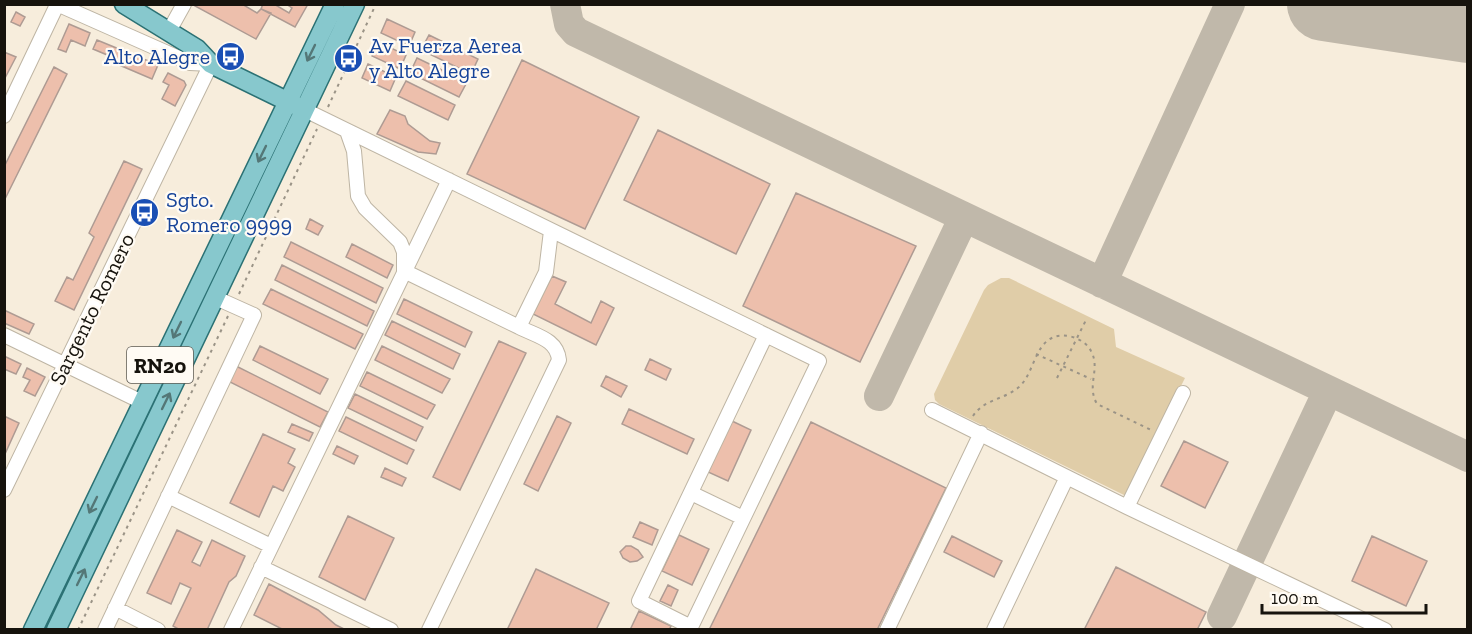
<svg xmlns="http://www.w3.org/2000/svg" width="1472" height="634" viewBox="0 0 1472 634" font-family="'Zilla Slab',serif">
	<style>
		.green { fill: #e0cda8 }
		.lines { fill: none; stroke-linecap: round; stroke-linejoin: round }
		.taxiway { stroke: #c0b8aa; stroke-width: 30 }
		.runway { stroke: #c0b8aa; stroke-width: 74 }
		.building { fill: #edbfac; stroke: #ae9b93; stroke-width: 1.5 }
		.minor-casing { stroke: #beb5a4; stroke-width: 16 }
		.major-casing { stroke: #2b7174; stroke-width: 21 }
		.path { stroke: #9a9386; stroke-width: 2; stroke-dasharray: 3 4.5; stroke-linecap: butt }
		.minor { stroke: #fff; stroke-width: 14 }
		.major { stroke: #87c8cd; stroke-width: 18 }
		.oneway { stroke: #547777 }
		.labels { text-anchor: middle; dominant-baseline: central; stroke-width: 4.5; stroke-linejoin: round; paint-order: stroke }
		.shield { fill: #fffbf4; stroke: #5c5952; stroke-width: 1.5 }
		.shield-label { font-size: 21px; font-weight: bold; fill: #16130d }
		.transit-label { font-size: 22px; fill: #164399; stroke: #fffbf4; text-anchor: start }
		.street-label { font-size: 22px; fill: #16130d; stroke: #fffbf4 }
	</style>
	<rect width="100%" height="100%" fill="#f7eddc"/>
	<path class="green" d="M1001,278H1009L1114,329L1116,347L1185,378L1126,496L939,404L935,400L934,394L984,290L988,285Z"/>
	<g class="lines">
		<path class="taxiway" d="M565,4L569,24L576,32L1468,457
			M1102,283L1230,4
			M879,396L964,217
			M1222,616L1328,391"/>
		<path class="runway" d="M1324,4L1468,26"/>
	</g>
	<path class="building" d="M196,4H242L257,13L261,9L271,13L256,39L195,6Z
		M263,4H274L289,13L292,8L286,4H308L295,27L261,9Z
		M16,12L25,17L20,26L11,22Z
		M387,19L415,32L409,46L381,33Z
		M69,24L90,33L85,46L71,40L66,52L58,49Z
		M429,35L478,59L471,74L421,50Z
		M97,40L158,65L152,79L110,61L112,57L93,49Z
		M378,42L406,55L400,69L372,56Z
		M4,52L16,57L4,80Z
		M417,58L467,82L459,97L410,73Z
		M522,60L639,117L585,229L467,174Z
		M368,64L396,77L390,91L362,78Z
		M54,67L67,74L4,201V167Z
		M168,73L184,81L186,85L175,106L162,99L169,85L163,82Z
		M406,81L455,105L448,120L398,96Z
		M390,110L405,116L408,124L430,141L440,143L436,154L418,152L377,134Z
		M658,130L770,184L736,254L624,200Z
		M124,161L142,169L74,310L55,301L67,277L73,280L94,237L89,233Z
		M796,193L916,246L860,362L743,306Z
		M310,219L323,226L318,235L306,229Z
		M291,242L383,288L376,303L284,257Z
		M352,244L393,265L387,278L346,257Z
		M282,265L374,311L367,326L275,280Z
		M552,276L566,282L555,304L591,323L601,301L614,308L596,345L533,314Z
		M271,289L363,334L355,349L263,304Z
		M404,299L472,332L465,347L397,314Z
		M4,310L34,324L29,334L4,323Z
		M392,321L460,354L453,369L385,335Z
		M499,341L526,353L460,490L433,477Z
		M260,346L328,379L320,394L253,360Z
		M382,346L450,379L442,393L375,360Z
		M4,356L21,364L16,374L4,369Z
		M650,359L671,369L666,380L645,370Z
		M236,366L328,412L320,427L228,381Z
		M27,368L45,377L35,396L24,391L30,380L23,377Z
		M367,372L435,405L427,419L360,386Z
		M606,376L627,386L621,397L601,386Z
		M355,394L423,427L416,441L348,408Z
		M629,409L694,439L687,454L622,424Z
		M4,416L19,423L5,454H4Z
		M557,416L571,423L538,491L524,484Z
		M346,417L414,450L407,464L339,431Z
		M732,421L751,430L728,481L708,472Z
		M811,422L946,488L877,630H709Z
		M292,424L313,433L309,441L288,432Z
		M263,434L295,449L288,463L295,467L283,491L273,486L259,517L230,503Z
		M1184,441L1228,462L1205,508L1161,486Z
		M337,446L358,456L354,464L333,454Z
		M385,468L406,478L402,486L381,477Z
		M348,516L394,538L365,600L319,577Z
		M640,522L658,530L652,545L633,537Z
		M177,530L202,542L192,562L200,566L212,540L245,556L236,576L229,582L207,630H180L173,626L191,588L180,583L171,604L147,593Z
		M679,535L709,549L692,585L662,571Z
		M952,536L1002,561L994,577L944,552Z
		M1372,536L1427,561L1406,606L1352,581Z
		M626,546H631L638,550L643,557L637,561L630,562L623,558L620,552Z
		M1116,567L1206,612L1197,630H1084Z
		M536,569L609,603L596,630H507Z
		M269,584L318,610L336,625L346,630H284L254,615Z
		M668,585L678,590L671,606L660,601Z
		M639,611L671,626L669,630H630Z"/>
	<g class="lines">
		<defs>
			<path id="minor" d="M169,31L184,4
				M305,110C476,194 648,277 819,361L691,627L639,601L766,335
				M4,116L57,5
				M347,131L354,151L358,196L365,208L400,242L404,252V271L519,327L546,272L551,231
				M4,335L142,402
				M932,410L1127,507L1385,630
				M4,490L211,64L190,63L57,4
				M691,493L743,518
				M168,496L271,546
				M1127,507L1183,393
				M261,567L391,630
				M115,608L158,630
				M105,630L254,315L216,298
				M231,630L449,180
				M429,630L559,360C557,339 536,336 519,327
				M887,630L981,433
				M994,630L1067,477"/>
			<path id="major" d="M124,4L197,49L211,64L299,107
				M33,630L335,4
				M56,630L355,4"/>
		</defs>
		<use href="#minor" class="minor-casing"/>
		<use href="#major" class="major-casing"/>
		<path class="path" d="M328,107L376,4
			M239,294L317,129
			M1036,354L1091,379
			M1057,378L1087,318
			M973,416C984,399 1004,400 1019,387C1037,371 1034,331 1069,336C1078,338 1087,343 1091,351C1101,369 1086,385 1097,404L1151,430
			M78,630L228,316"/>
		<use href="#minor" class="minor"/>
		<use href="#major" class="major"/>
	</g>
	<defs><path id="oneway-shaft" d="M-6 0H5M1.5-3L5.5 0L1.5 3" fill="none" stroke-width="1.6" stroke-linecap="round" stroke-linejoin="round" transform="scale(1.5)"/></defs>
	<g class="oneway">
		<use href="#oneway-shaft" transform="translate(311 53) rotate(116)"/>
		<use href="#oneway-shaft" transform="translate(262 154) rotate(116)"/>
		<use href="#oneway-shaft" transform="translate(177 330) rotate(116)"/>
		<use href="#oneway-shaft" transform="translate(166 401) rotate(-64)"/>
		<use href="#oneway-shaft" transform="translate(93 505) rotate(116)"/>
		<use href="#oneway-shaft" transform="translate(81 577) rotate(-64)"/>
	</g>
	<defs>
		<symbol id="bus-disc" viewBox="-11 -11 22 22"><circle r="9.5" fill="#1a4fb4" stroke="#fffbf4"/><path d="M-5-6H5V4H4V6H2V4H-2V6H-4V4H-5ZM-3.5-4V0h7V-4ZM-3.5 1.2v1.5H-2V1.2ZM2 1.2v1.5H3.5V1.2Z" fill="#fff"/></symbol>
	</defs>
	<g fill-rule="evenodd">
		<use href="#bus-disc" x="214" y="40" width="33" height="33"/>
		<use href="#bus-disc" x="332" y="42" width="33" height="33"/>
		<use href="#bus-disc" x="128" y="196" width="33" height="33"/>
	</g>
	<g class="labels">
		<rect class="shield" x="127" y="347" width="66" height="36" rx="4.5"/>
		<g class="shield-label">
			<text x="160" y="365">RN20</text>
		</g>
		<g class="transit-label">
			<text x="369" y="45">Av Fuerza Aerea<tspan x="369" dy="25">y Alto Alegre</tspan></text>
			<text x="210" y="56" text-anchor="end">Alto Alegre</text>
			<text x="166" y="199">Sgto.<tspan x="166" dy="25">Romero 9999</tspan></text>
		</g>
		<g class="street-label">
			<text transform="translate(92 309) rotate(-64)">Sargento Romero</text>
		</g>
	</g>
	<rect width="1472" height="634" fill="none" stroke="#16130d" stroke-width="12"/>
	<path d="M1262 604v9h164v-9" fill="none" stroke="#16130d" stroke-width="3"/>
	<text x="1271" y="604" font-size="18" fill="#16130d" stroke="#fffbf4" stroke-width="4.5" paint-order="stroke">100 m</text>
</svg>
